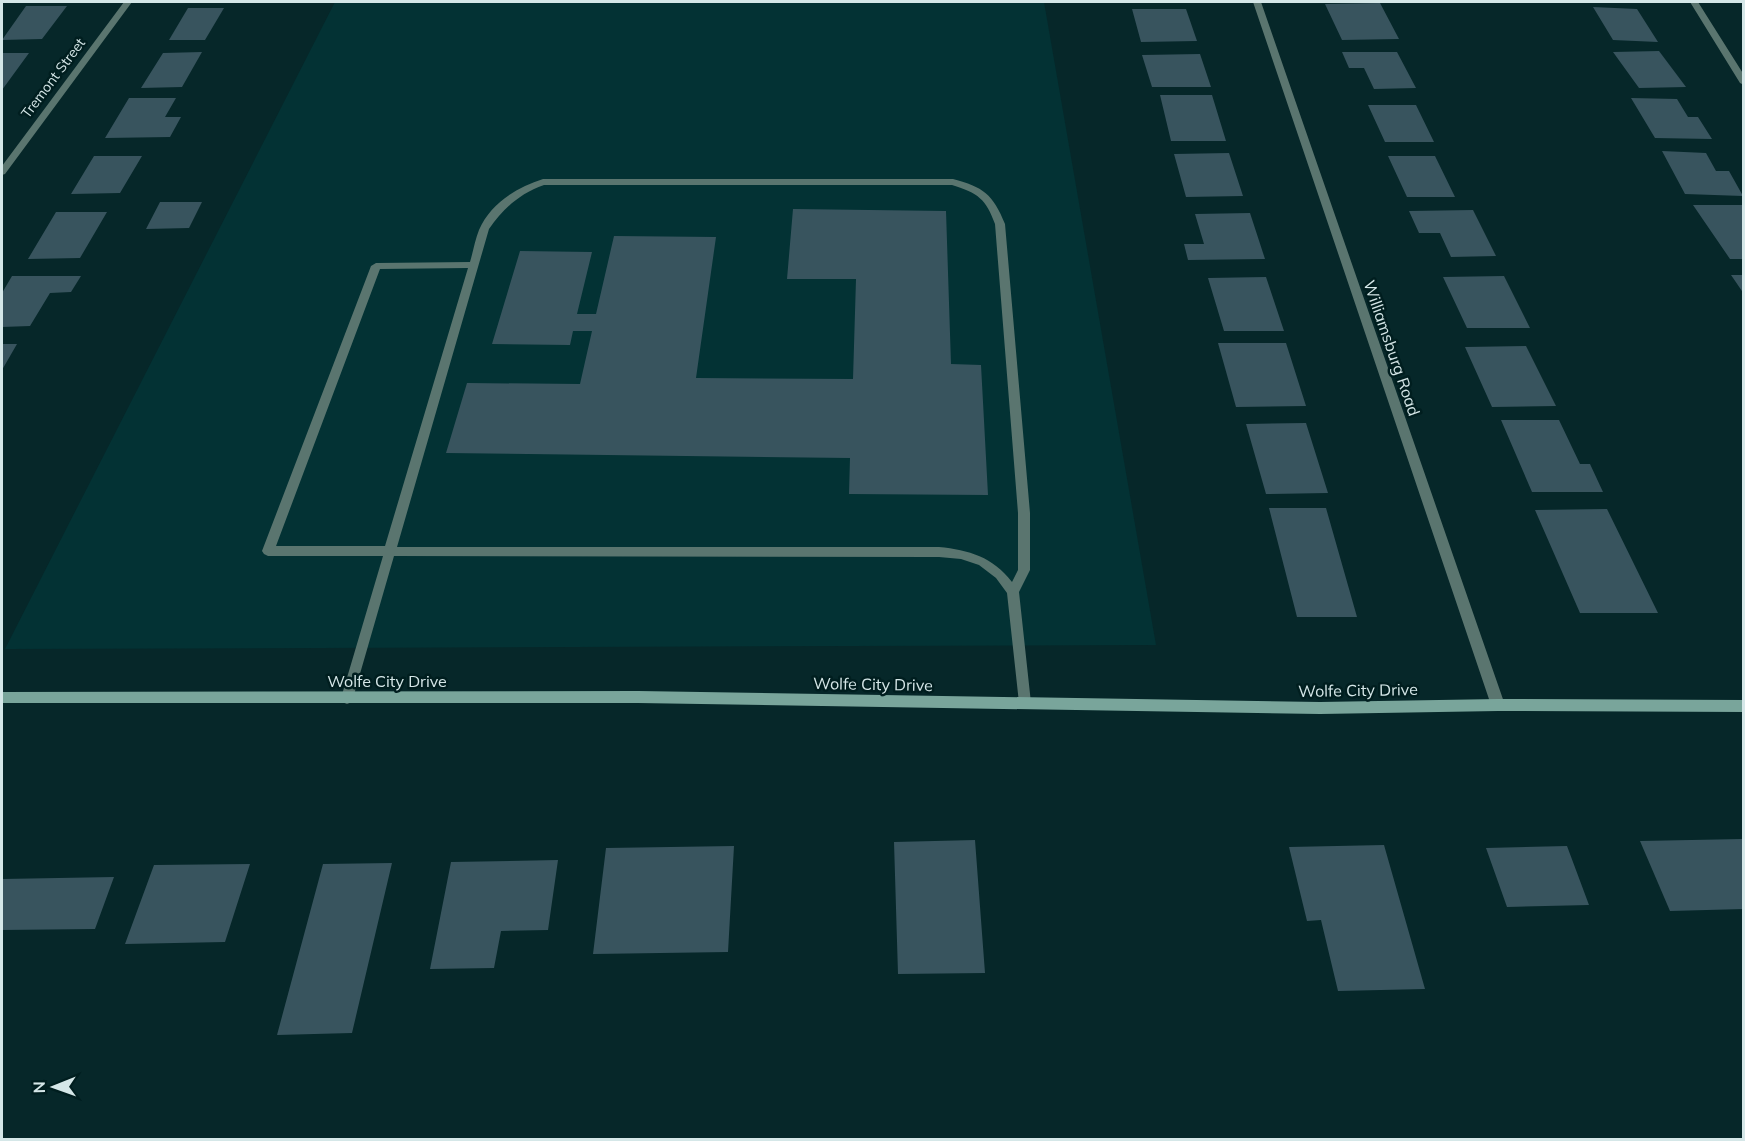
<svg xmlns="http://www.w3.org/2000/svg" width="1745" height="1141" viewBox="0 0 1745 1141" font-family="Mulish,sans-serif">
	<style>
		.built { fill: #033234 }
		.building { fill: #38545e }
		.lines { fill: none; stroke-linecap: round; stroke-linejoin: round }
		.service { fill: #5a756f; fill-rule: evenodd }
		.minor { fill: #5a756f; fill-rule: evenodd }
		.secondary { fill: #79a59b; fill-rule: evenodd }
		.labels { text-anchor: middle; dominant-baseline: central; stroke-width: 5; stroke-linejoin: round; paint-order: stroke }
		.far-street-label { font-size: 14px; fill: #d5e7e8; stroke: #001e1f }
		.street-label { font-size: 16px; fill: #d5e7e8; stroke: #001e1f }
	</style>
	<rect width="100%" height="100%" fill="#062729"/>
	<path class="built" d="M335,2H1044L1156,645L5,649Z"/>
	<path class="building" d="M1380,3L1399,39L1342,40L1325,4Z
		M26,6H67L42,39L2,40Z
		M1593,7L1637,9L1658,42L1613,40Z
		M188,8H224L205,40H169Z
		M1132,9H1186L1197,41L1141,42Z
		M1659,51L1686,87L1639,88L1613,52Z
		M202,52L182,87L141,88L163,53Z
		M1342,52H1397L1416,88L1374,89L1364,68H1349Z
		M2,53H29L2,90Z
		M1200,54L1211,87H1152L1142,55Z
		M1160,95H1212L1226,141H1171Z
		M129,98H176L165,117H181L170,137L105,138Z
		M1631,98L1677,99L1688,117H1698L1712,139L1655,138Z
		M1368,105H1416L1434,142H1385Z
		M1662,151L1706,153L1716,171H1729L1743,196L1685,194Z
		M1229,153L1243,196L1186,197L1174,154Z
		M94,156H142L120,193L71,194Z
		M1388,156H1435L1455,197H1407Z
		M160,202H202L189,228L146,229Z
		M1693,205H1742L1744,208V259H1730Z
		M793,209L946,211L951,364L981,365L988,495L849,494L850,458L446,453L467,383L580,384L592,331H573L570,345L492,344L520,251L592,252L577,314H596L614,236L716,237L696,378L853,379L856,279H787Z
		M1473,210L1496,256L1451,257L1440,233H1419L1409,211Z
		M56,212H107L80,258L28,259Z
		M1250,213L1265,259L1188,260L1184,244H1204L1195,214Z
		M1731,275H1744V294Z
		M12,276H81L71,292L50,293L30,326L2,327V293Z
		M1504,276L1530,328H1467L1443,277Z
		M1266,277L1284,331H1224L1208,278Z
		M1218,343H1286L1306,406L1236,407Z
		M2,344H17L2,370Z
		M1526,346L1556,406L1492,407L1465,347Z
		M1501,420H1559L1580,464H1590L1603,492H1532Z
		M1306,423L1328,493L1266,494L1246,424Z
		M1269,508H1326L1357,617H1297Z
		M1607,509L1658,613H1580L1535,510Z
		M1742,839L1744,909L1670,911L1640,841Z
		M975,840L985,973L898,974L894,842Z
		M1384,845L1425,989L1338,991L1321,920L1307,921L1289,847Z
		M734,846L728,952L593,954L606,848Z
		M1567,846L1589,905L1507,907L1486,848Z
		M558,860L548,930L501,931L494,968L430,969L451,862Z
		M392,863L352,1033L277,1035L323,864Z
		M250,864L225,942L125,944L154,865Z
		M114,877L95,929L2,930V879Z"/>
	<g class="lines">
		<path class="service" d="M543,179H953C983,187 993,194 1005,224L1030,513V570L1019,592L1031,703L1030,707L1025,709L1020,707L1019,703L1007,593L996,578L979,565L961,559L939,557L394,556L353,698L352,702L347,704L342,702L341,698L383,556H268L264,554L262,551L371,266L376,263L470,262C473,252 475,240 479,230C490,204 517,187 543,179ZM544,185H952C978,193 986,199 995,224L1018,513V570L1012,582C993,557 969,550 939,547H397L489,229C504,208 519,194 544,185ZM468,268L385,546H276L380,269Z"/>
		<path class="minor" d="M124,2H132L5,174L2,175V166Z
			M1253,2H1261L1505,705L1503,709L1498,711L1493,709L1491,705Z
			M1690,2H1698L1744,75V85L1740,83Z"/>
		<path class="secondary" d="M638,691L1320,702L1498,699L1744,700V712L1498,711L1320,714L638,703H2V692Z"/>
	</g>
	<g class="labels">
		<g class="far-street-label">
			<text transform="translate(53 78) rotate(-53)">Tremont Street</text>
		</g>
		<g class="street-label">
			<text transform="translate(1392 348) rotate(71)">Williamsburg Road</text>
			<text x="387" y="681">Wolfe City Drive</text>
			<text transform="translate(873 684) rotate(1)">Wolfe City Drive</text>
			<text transform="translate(1358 690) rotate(-1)">Wolfe City Drive</text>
		</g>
	</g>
	<rect width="1745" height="1141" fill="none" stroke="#d5e7e8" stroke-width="6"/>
	<g transform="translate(54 1087) rotate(269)" stroke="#001e1f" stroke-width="4.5" paint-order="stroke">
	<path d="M0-4.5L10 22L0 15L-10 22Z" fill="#d5e7e8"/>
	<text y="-9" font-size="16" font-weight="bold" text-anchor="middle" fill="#d5e7e8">N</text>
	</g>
</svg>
